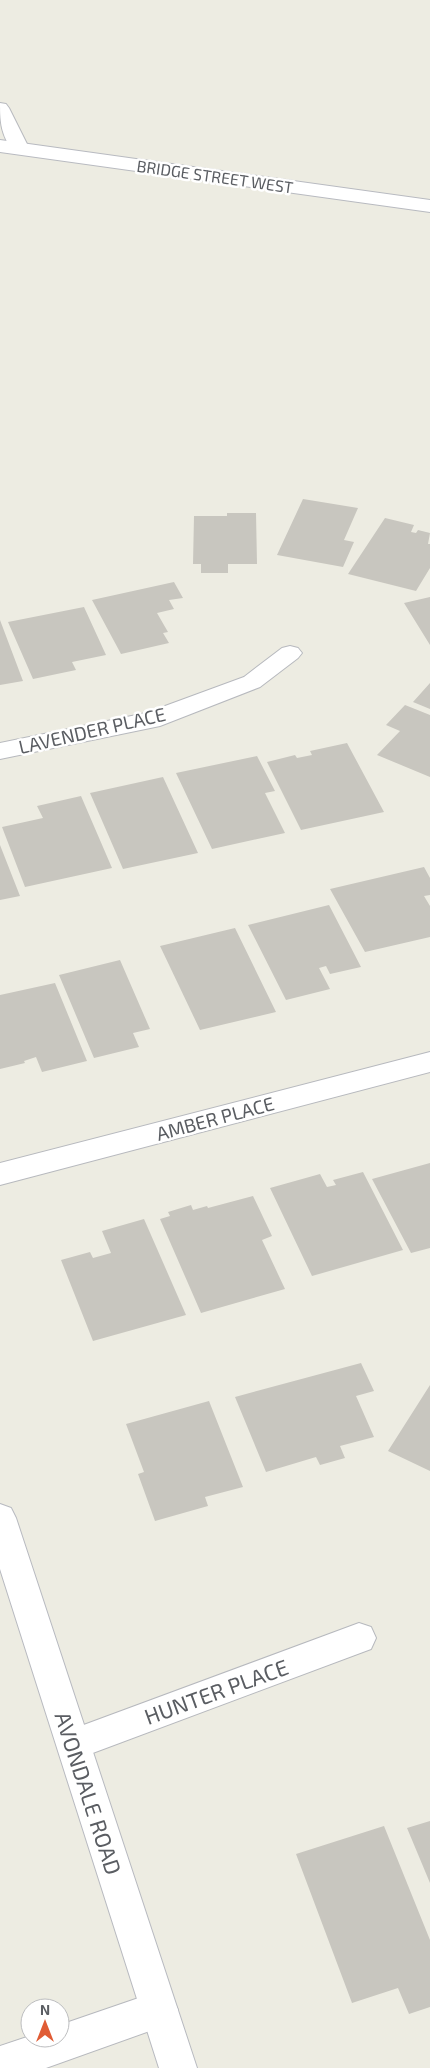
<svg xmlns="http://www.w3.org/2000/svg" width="430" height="2068" viewBox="0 0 430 2068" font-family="'Exo 2',sans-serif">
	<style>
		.building { fill: #c8c6bf }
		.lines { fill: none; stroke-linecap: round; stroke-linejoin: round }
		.lane-casing { stroke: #b7b9be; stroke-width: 2 }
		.street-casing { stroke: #b7b9be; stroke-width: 2 }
		.secondary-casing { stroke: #b8bac0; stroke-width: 2 }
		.lane { fill: #fff; fill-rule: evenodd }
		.street { fill: #fff; fill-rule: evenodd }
		.secondary { fill: #fff; fill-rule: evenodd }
		.labels { text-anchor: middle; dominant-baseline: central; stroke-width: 5; stroke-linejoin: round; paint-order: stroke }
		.far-street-label { font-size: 16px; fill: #5a5d62; stroke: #fff }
		.street-label { font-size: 19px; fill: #5a5d62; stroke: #fff }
		.near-street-label { font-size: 22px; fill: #5a5d62; stroke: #fff }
	</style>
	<rect width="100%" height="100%" fill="#edece2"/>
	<path class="building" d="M303,499L358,508L344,540L354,542L343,567L277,555Z
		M227,513H256L257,564H228V573H201V564H193L194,516H227Z
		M385,518L414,525L411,532L416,533L418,530L430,533L428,544H430V568L416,591L348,574Z
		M174,582L183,598L169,600L174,609L157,613L168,632L163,633L169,643L121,654L92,600Z
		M430,597V645L404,603Z
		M84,607L106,655L72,662L76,670L33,679L8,622Z
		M0,620L23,681L0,685Z
		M430,683V709L413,702Z
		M405,705L430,715V777L377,755L400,731L386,725Z
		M347,743L384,812L301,830L267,762L295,755L297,758L312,755L310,751Z
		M257,756L275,791L265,793L285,833L212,849L176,773Z
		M163,777L198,853L123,869L90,793Z
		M81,796L112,868L25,887L2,827L43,818L37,806Z
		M0,845L20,896L0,900Z
		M424,867L430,878V895L424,896L430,906V937L365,952L330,889Z
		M329,905L361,967L330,974L326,966L319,968L330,989L286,1000L248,925Z
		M235,928L276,1012L200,1030L160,946Z
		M120,960L150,1029L133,1033L139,1047L94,1058L59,975Z
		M55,983L87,1061L42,1072L36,1057L24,1061L25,1063L0,1069V995Z
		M430,1163V1248L411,1253L372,1179Z
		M363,1172L403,1250L312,1276L270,1188L320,1174L327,1187L336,1185L333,1180Z
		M253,1196L272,1236L262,1240L285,1289L201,1313L160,1219L170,1216L168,1212L191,1205L193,1210L207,1206L208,1208Z
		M144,1219L186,1315L93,1341L61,1260L90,1252L93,1258L111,1253L102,1231Z
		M361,1363L374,1391L356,1396L374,1437L340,1446L345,1458L320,1465L316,1457L266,1472L235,1397Z
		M430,1385V1471L388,1451Z
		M209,1401L243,1487L205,1497L208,1506L155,1521L138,1474L144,1472L126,1424Z
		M430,1821V1883L407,1828Z
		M384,1826L430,1940V2007L409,2014L398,1988L352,2003L296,1854Z"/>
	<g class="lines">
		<defs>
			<path id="lane" d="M0,103L6,104L9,108L29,148L27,152H13C1,134 0,123 0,103Z"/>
			<path id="street" d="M290,646L298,648L302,653L298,658L260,687L160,726L0,759V743L146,713L244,677L282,648Z
				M430,1052V1072L0,1185V1163Z
				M359,1623L371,1627L376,1638L371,1649L74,1760L62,1755L57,1744L62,1733Z
				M159,1991L172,1997L178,2010L172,2023L46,2068H0V2046L30,2036V2038H60V2025Z"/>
			<path id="secondary" d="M0,140L430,200V212L0,152Z
				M0,1504L11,1508L16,1518L197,2068H159L0,1569Z"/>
		</defs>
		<use href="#lane" class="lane-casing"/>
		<use href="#street" class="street-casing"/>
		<use href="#secondary" class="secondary-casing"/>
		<use href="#lane" class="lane"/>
		<use href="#street" class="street"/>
		<use href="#secondary" class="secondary"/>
	</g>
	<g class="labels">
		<g class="far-street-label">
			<text transform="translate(215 176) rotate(8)">BRIDGE STREET WEST</text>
		</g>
		<g class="street-label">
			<text transform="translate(92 730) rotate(-13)">LAVENDER PLACE</text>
			<text transform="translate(215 1118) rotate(-15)">AMBER PLACE</text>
		</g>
		<g class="near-street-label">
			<text transform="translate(216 1691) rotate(-20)">HUNTER PLACE</text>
			<text transform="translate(89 1793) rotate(72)">AVONDALE ROAD</text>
		</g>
	</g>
	<g transform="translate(45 2023)"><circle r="24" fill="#ffffff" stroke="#bdbec0"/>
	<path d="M0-4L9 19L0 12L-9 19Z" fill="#e05c35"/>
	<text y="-8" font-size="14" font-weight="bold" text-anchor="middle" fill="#5a5d62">N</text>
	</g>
</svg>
